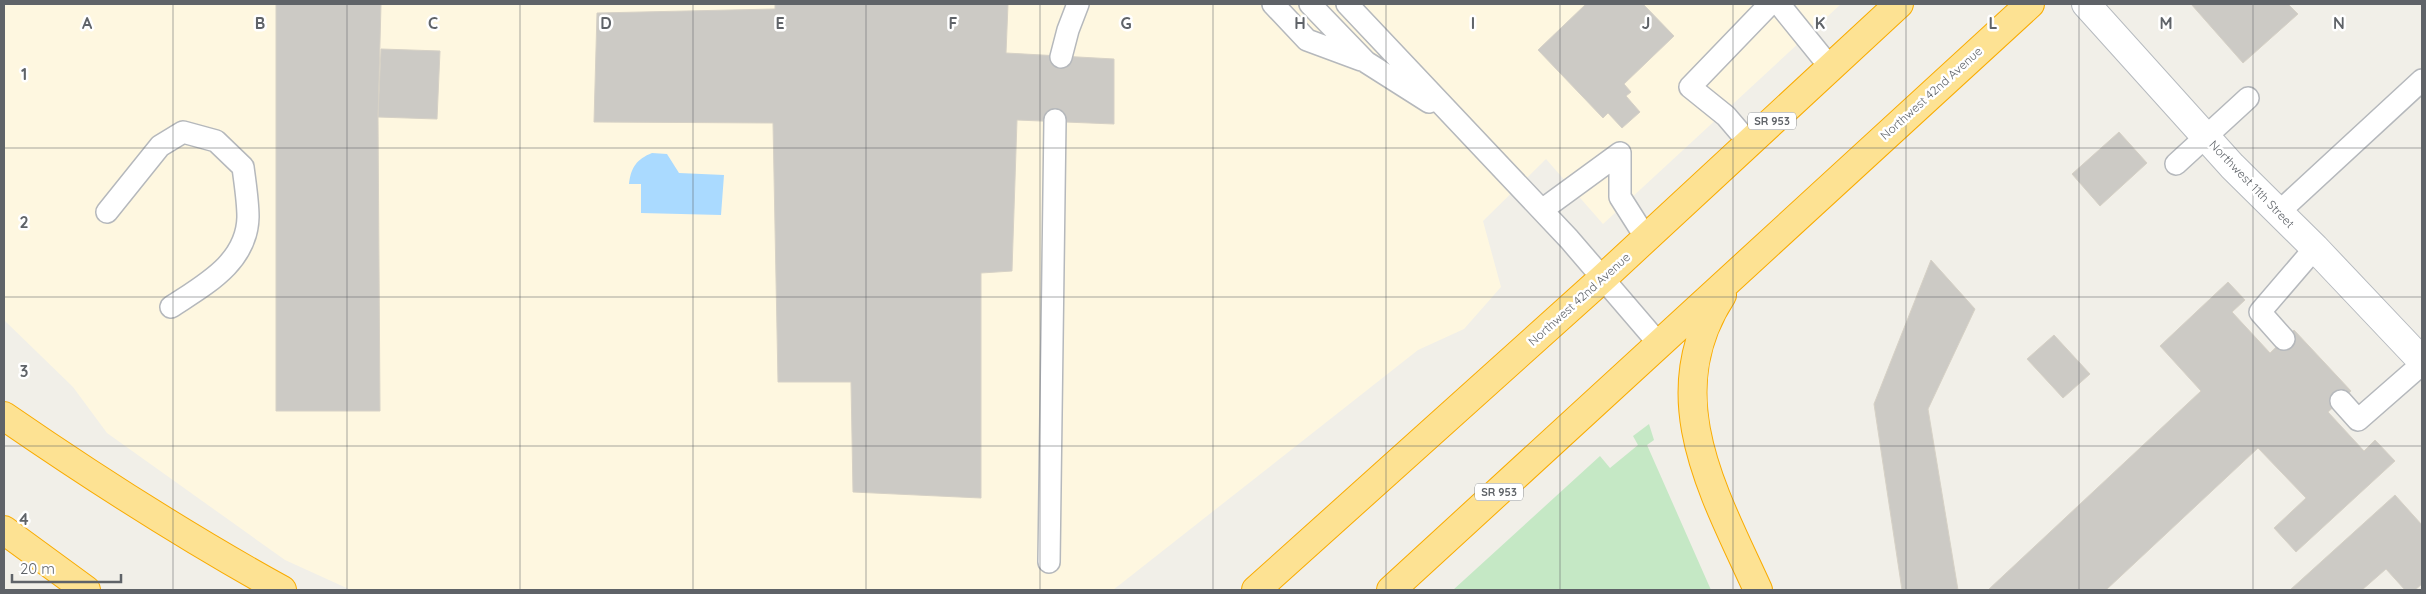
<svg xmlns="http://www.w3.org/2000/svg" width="2426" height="594" viewBox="0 0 2426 594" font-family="Quicksand,sans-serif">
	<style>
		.commercial { fill: #fef7e0 }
		.green { fill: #c5e8c5 }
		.water { fill: #aadaff }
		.building { fill: #cccac5; stroke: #d6d1c6 }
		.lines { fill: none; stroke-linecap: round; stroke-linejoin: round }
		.lane-casing { stroke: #b5b8bc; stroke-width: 24 }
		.secondary-casing { stroke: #b6babf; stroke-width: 30 }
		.highway-casing { stroke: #f9ab00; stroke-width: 30 }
		.lane { stroke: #fff; stroke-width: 21 }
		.secondary { stroke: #fff; stroke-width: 28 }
		.highway { stroke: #fde293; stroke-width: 28 }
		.grid { fill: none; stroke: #5f6368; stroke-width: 1; stroke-opacity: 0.55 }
		.labels { text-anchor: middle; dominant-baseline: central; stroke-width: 5; stroke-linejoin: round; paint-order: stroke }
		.shield { fill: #fff; stroke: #8f9295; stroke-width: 1 }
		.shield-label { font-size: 11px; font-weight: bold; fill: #5f6368 }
		.street-label { font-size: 12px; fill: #5f6368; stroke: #fff }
		.grid-label { font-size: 16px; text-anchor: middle; font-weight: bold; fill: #5f6368; stroke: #fff; stroke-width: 5; stroke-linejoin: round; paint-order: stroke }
	</style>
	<rect width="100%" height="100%" fill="#f1efe8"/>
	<path class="commercial" d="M4,4H1841L1603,224L1546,159L1483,221L1501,287L1464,329L1418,350L1113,590H351L285,560L107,433L73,387L4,320Z"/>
	<path class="green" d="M1649,424L1654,440L1647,445L1711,590H1453L1600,456L1610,468L1638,445L1633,436Z"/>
	<path class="water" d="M652,153L667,154L679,173L724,175L721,215L641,213V184H629C631,167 637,159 652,153Z"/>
	<path class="building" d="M276,4H381L378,117L380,411H276Z
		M775,4H1008L1006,53L1114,59V124L1017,120L1012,271L981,273V498L853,492L851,382H778L773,123L594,122L597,13L775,9Z
		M1586,4H1643L1674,36L1624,84L1631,92L1626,96L1640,112L1622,128L1608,113L1603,118L1538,50Z
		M2191,4H2288L2298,14L2243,63Z
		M381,49L440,51L437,119L378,117Z
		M2119,132L2147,163L2100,206L2072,174Z
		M1931,260L1975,309L1928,409L1958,590H1902L1874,404Z
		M2228,282L2245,300L2232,312L2270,353L2294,330L2351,391L2328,412L2364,451L2375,440L2395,461L2296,552L2274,528L2306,498L2258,448L2106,590H1988L2201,391L2160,346Z
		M2054,335L2090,374L2063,398L2027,359Z
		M2395,495L2422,525V584L2415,590H2405L2386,569L2362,590H2290Z"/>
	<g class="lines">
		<defs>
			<path id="lane" d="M1273,4L1307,40L1361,60
				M1310,4L1366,62L1429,102
				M1347,4L1569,239L1660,345
				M1779,4L1830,67
				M1061,57L1068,30L1078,4
				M1749,143L1726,116L1690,87L1770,4
				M1620,153V197L1646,238
				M2176,164L2248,98
				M1542,210L1620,153
				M107,212L160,146L183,132L216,141L243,167C245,183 248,201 248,217C247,263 204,285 171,307
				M2279,212L2422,80
				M2284,339L2260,312L2315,248
				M2341,401L2358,420L2422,364
				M1049,562L1055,120"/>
			<path id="secondary" d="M2086,4L2232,166L2315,248L2422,361"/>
			<path id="highway" d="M1722,295C1656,396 1715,495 1758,590
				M4,416C94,478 186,537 282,590
				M4,530L86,590
				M1256,590L1602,279L1899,4
				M1391,590L2030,4"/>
		</defs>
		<use href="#lane" class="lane-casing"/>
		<use href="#secondary" class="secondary-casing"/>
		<use href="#highway" class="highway-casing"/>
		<use href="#lane" class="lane"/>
		<use href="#secondary" class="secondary"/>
		<use href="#highway" class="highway"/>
	</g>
	<path class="grid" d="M173,4V590M347,4V590M520,4V590M693,4V590M866,4V590M1040,4V590M1213,4V590M1386,4V590M1560,4V590M1733,4V590M1906,4V590M2079,4V590M2253,4V590M4,148H2422M4,297H2422M4,446H2422"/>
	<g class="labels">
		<g class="shield">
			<rect x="1748" y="112.5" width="48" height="17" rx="4"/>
			<rect x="1475" y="483.5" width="48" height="17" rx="4"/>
		</g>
		<g class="shield-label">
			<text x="1772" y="121">SR 953</text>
			<text x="1499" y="492">SR 953</text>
		</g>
		<g class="street-label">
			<text transform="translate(1931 93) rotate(-42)">Northwest 42nd Avenue</text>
			<text transform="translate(2252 184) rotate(46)">Northwest 11th Street</text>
			<text transform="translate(1579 299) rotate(-42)">Northwest 42nd Avenue</text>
		</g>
	</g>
	<g class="grid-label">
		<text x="87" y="29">A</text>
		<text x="260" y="29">B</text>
		<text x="433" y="29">C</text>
		<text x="606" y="29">D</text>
		<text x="780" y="29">E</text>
		<text x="953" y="29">F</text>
		<text x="1126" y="29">G</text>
		<text x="1300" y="29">H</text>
		<text x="1473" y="29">I</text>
		<text x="1646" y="29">J</text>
		<text x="1820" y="29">K</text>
		<text x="1993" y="29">L</text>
		<text x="2166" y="29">M</text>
		<text x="2339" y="29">N</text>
		<text x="24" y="80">1</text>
		<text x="24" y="228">2</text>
		<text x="24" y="377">3</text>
		<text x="24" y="525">4</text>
	</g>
	<rect width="2426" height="594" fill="none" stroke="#5f6368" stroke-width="10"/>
	<path d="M12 574v8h109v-8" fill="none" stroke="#5f6368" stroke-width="2.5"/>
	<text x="20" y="574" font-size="15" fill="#5f6368" stroke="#ffffff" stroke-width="4" paint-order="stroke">20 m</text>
</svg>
